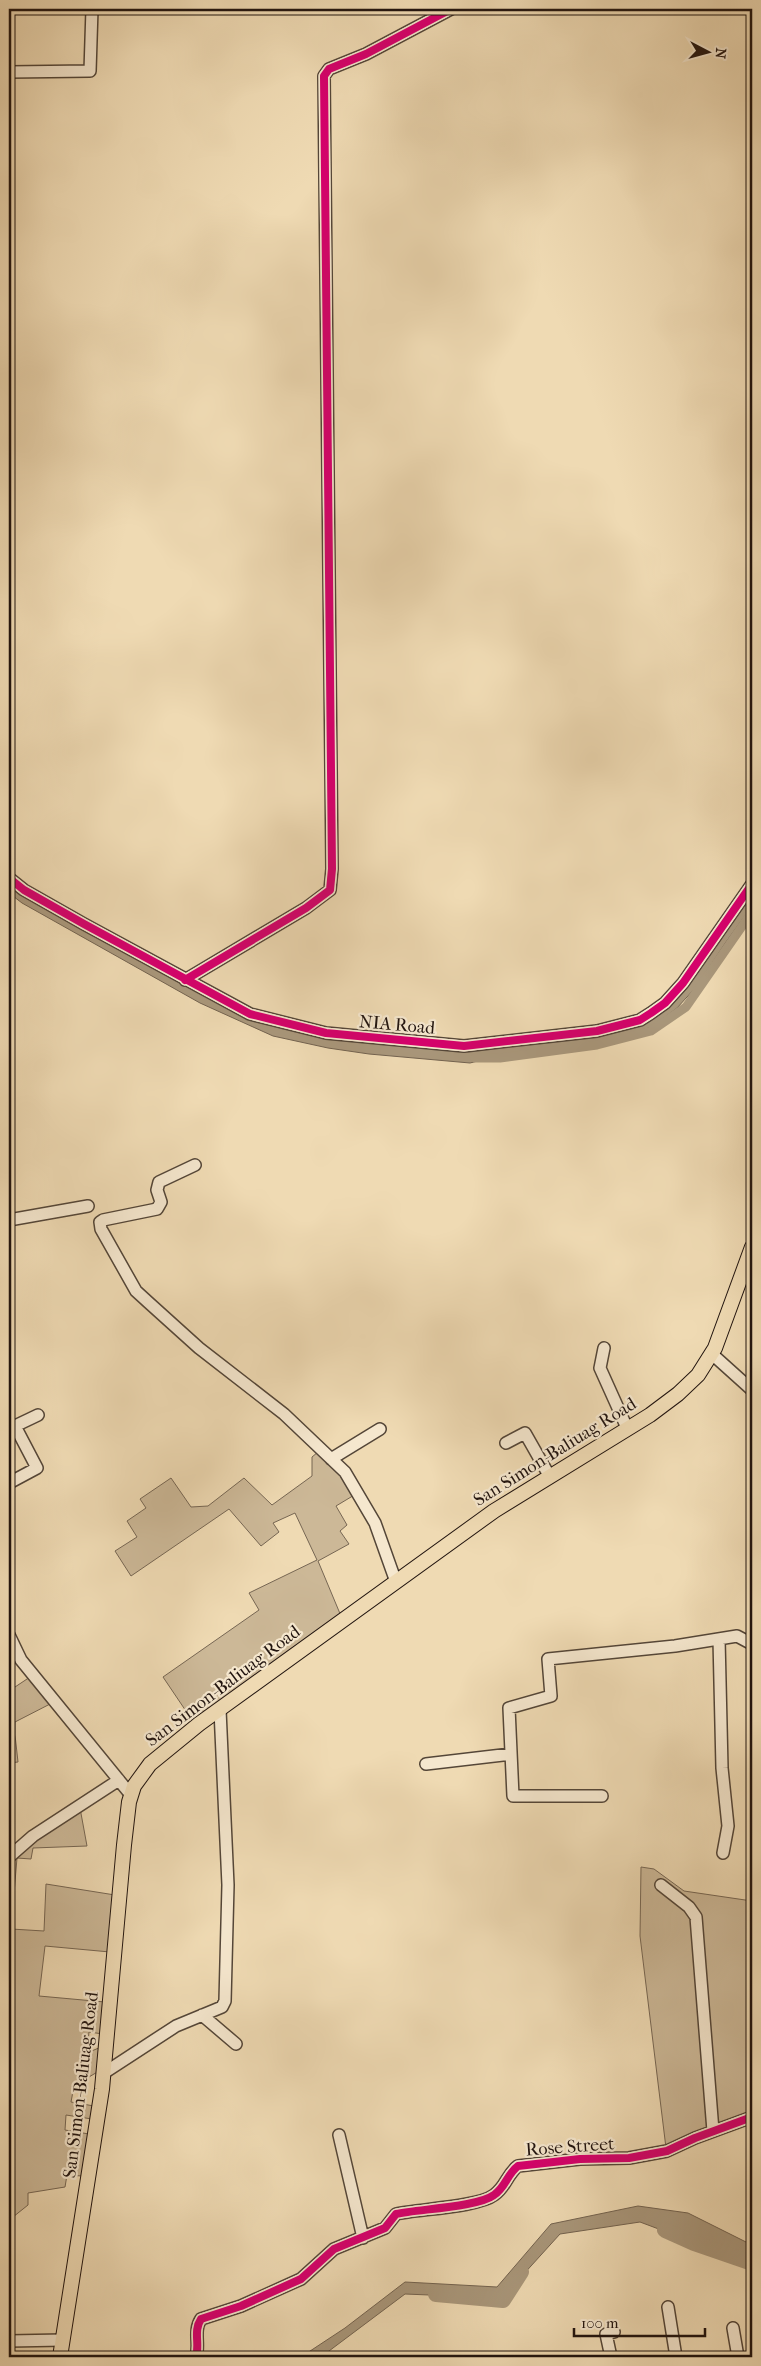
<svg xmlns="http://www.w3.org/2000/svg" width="761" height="2366" viewBox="0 0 761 2366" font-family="'IM FELL French Canon',serif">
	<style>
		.green { fill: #ccb897; stroke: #766653 }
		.water { fill: #a9977b; stroke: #736350 }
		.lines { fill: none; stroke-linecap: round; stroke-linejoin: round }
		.canal { stroke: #a9977b; stroke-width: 9 }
		.river { stroke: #a9977b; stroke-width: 16 }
		.minor-casing { stroke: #544638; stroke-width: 14 }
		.major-casing { stroke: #21140f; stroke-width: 16 }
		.minor { stroke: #f5e7ce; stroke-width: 11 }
		.major { stroke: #efdab3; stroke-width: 14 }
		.cycleway-casing { stroke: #f5e7ce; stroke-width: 11 }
		.cycleway { stroke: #d6006c; stroke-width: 8 }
		.labels { text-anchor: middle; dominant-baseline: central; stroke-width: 4.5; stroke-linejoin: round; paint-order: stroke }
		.street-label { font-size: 18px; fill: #21140f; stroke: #f5e7ce }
	</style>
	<rect width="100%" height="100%" fill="#efdab3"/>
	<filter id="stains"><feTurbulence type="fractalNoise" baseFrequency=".004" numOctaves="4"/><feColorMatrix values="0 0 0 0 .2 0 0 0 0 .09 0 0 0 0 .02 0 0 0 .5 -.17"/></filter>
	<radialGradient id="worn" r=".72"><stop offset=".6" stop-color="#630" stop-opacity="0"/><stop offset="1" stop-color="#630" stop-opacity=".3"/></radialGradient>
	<path class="green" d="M318,1452L343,1474L356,1494L336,1506L347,1525L340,1531L349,1544L318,1561L341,1616L192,1720L163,1677L259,1610L249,1593L317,1560L295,1513L273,1523L279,1532L261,1546L229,1509L131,1576L115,1551L137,1537L127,1521L146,1508L140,1499L171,1478L191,1507L208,1506L244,1478L272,1505L312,1476V1457Z
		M30,1677L52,1703L15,1722V1735L18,1762L9,1763V1691Z
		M80,1808L87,1846L33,1848L31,1859L17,1858L11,1929L44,1931L46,1884L115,1895L110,1952L45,1946L39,1996L105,2002L103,2034L89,2032L87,2053L101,2047L99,2071L74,2086L71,2102L94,2106L92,2119L66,2115L65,2130L89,2134L82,2176L67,2175L65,2187L28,2193V2205L13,2217L9,2202V1862L21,1849Z
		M641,1867L654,1869L684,1891L752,1901V2113L717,2126L700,1918L687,1909L693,1919L709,2129L666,2148L640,1936Z"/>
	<path class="water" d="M9,882L250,1017L464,1048L652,1017L752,889V906L726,942L697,986L677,1008L652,1027L599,1043L493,1057L470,1063L369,1054L328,1048L273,1036L200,1003L22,903L9,893Z
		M638,2206L688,2213L752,2245V2264L640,2222L560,2234L502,2298L405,2294L321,2357H301L345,2328L405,2282L497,2287L551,2224Z"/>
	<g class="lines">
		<path class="canal" d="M475,1058H500L597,1045L651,1031L686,1007L752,912"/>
		<path class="river" d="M665,2230L694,2243L752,2263
			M436,2294L503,2300L521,2272"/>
		<defs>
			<path id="minor" d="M9,72L90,71L92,9
				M9,878L24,890L84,924L250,1014L326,1033L464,1046L597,1031L640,1020L651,1013L665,1003L683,983L752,884
				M185,980L306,908L330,890L332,869L324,76L329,69L366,54L451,9
				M195,1165L159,1182L157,1190L161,1202L157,1209L103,1220L100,1222L101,1229L136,1291L148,1302L199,1348L284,1414L345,1472L375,1523L396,1582
				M9,1220L88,1206
				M604,1348L600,1368L627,1428
				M712,1354L752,1390
				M506,1443L525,1433L550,1477
				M331,1459L380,1429
				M9,1483L37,1468L15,1426L38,1415
				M9,1635L21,1660L131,1795
				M719,1639L722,1768L728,1826L723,1853
				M426,1764L511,1754
				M602,1796H513L509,1708L551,1696L548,1659L675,1646L737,1636L752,1644
				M9,1857L33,1836L119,1780
				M661,1885L689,1907L696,1917L713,2131
				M202,2015L236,2044
				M104,2073L176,2026L222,2007L225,2001L228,1885L220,1710
				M339,2135L363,2238
				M668,2307L676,2357
				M733,2328L738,2357
				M9,2341L63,2340
				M196,2357C200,2344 193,2331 201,2319L241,2306L301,2279L334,2249L385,2228L396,2214C419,2209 478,2207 494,2195C506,2187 507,2174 518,2166L580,2159L629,2158L667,2151L695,2138L752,2117
				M611,2357L606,2334L614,2332"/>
			<path id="major" d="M60,2357L102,2089L124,1845L129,1802L134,1786L150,1764L199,1724L494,1511L650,1415L678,1394L698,1375L715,1348L752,1247"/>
		</defs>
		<use href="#minor" class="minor-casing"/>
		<use href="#major" class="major-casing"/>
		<use href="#minor" class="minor"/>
		<use href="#major" class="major"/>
		<defs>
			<path id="cycleway" d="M9,878L24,890L84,924L250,1014L326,1033L464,1046L597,1031L640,1020L651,1013L665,1003L683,983L752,884
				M185,980L306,908L330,890L332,869L324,76L329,69L366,54L451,9
				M196,2357C200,2344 193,2331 201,2319L241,2306L301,2279L334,2249L385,2228L396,2214C419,2209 478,2207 494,2195C506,2187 507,2174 518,2166L580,2159L629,2158L667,2151L695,2138L752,2117"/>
		</defs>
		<use href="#cycleway" class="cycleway-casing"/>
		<use href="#cycleway" class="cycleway"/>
	</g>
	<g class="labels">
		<g class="street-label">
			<text transform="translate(397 1025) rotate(5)">NIA Road</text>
			<text transform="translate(555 1452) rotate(-32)">San Simon-Baliuag Road</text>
			<text transform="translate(223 1686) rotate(-37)">San Simon-Baliuag Road</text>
			<text transform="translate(81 2085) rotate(-83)">San Simon-Baliuag Road</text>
			<text transform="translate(570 2147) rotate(-4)">Rose Street</text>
		</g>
	</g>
	<rect width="761" height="2366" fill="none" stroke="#efdab3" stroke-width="30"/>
	<rect x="10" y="10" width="741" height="2346" fill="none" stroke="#21140f" stroke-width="2.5"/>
	<rect x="15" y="15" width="731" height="2336" fill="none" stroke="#21140f"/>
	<g transform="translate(708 52) rotate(96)" stroke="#f5e7ce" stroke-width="4" paint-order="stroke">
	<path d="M0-4L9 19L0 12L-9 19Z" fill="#21140f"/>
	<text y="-8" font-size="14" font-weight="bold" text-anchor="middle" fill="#21140f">N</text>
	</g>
	<path d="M574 2328v8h131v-8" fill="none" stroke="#21140f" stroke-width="2.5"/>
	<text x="581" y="2328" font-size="15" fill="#21140f" stroke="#f5e7ce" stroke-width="4" paint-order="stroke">100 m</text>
	<rect width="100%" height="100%" filter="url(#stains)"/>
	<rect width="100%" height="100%" fill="url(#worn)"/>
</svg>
